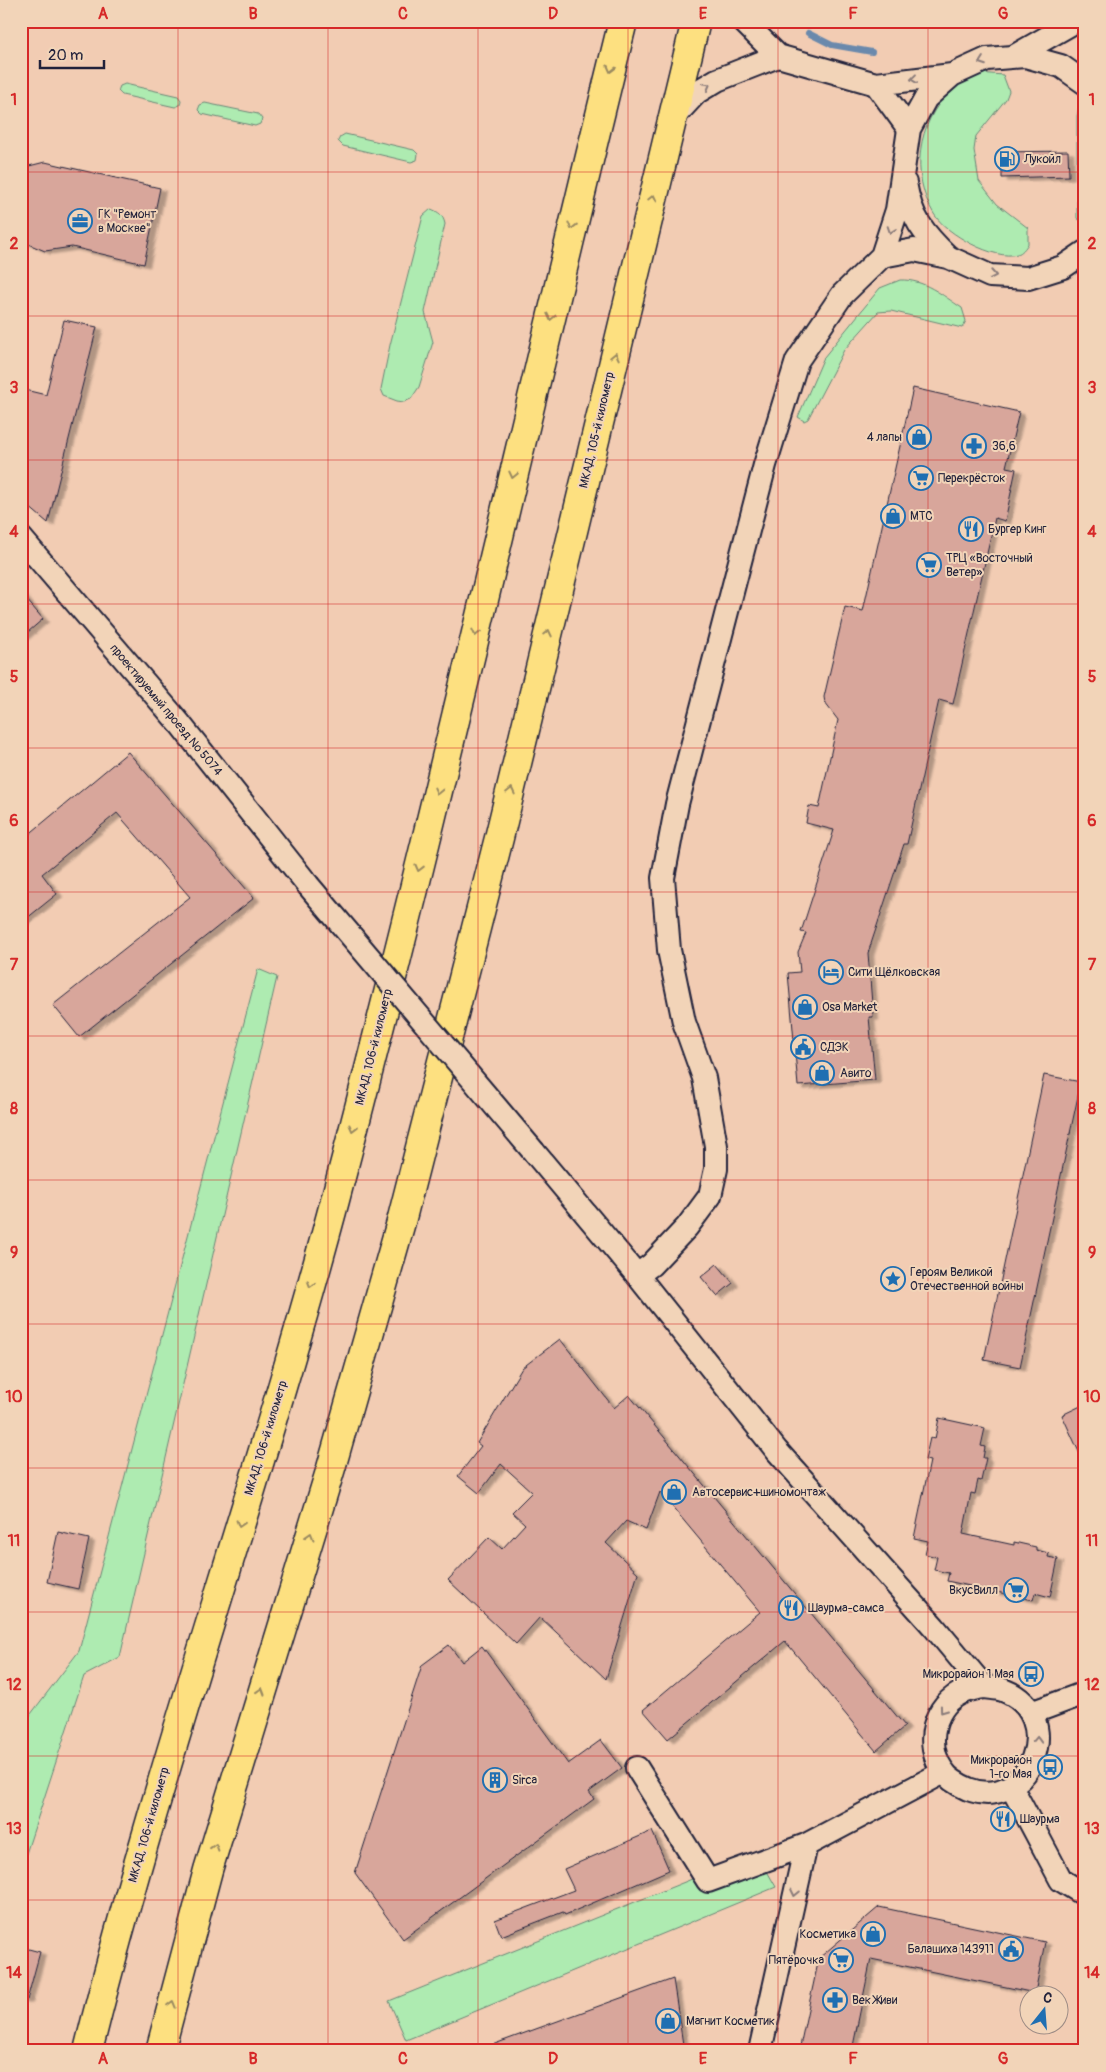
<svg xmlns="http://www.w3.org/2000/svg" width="1106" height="2072" viewBox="0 0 1106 2072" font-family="Pangolin,sans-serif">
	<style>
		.green { fill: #aeebb1; stroke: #688676 }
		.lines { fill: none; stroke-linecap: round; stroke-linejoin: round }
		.stream { stroke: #6a89ac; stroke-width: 6 }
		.building { fill: #d8a69b; stroke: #22223b; filter: url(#shadow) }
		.minor-casing { stroke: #22223b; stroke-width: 26 }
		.highway-casing { stroke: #22223b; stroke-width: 31 }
		.minor { stroke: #f2d4b8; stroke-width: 22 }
		.highway { stroke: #fde080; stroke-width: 28 }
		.minor-bridge-casing { stroke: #22223b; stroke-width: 26; stroke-linecap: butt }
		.minor-bridge { stroke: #f2d4b8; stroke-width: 22 }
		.oneway { stroke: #8a7b7a }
		.oneway2 { stroke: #9a8a61 }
		.grid { fill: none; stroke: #d62828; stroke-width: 1; stroke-opacity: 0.55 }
		.labels { text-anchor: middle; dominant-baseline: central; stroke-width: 4; stroke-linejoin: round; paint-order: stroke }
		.poi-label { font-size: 12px; fill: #22223b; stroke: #f2d4b8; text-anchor: start }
		.street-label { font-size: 12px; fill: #22223b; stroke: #f2d4b8 }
		.neatline { fill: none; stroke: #d62828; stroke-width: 2 }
		.grid-label { font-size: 16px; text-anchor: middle; font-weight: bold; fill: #d62828 }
	</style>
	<defs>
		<filter id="shadow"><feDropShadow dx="5.5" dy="3" stdDeviation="1" flood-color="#0004"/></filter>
	</defs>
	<rect width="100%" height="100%" fill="#f2ccb3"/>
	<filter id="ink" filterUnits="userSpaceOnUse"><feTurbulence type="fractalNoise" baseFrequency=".02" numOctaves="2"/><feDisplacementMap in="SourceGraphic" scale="10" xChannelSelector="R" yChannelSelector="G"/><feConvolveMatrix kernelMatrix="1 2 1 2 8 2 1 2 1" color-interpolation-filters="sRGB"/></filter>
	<g filter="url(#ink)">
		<path class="green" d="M979,73L1003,75L1009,91L1006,99L976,136L974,150L979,181L997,204L1028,228V244C1025,248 1022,253 1017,254C995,261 946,234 934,214C910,175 917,123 950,91C958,83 970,78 979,73Z
			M125,84L178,96L181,100L180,105L175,107L122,95L118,91L120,86Z
			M205,103L258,114L262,119L260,124L255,126L202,114L198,110L200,105Z
			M1083,104H1085V222L1083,223L1077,218V116L1079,106Z
			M345,134L414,150L418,154L417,160L411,162L343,146L338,141L340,137Z
			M431,209C439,212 443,215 445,224L425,312L433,342L419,387L411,399L404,402L397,401L384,396L381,389L390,345L423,216Z
			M900,280C924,279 942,295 962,308L966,321L962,328L891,311L878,312L844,350L808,419L804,421L798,417L824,357L880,288Z
			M258,969L277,977L120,1657L84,1676L21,1869V1727L79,1651Z
			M764,1866L776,1887L406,2040L389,2001L697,1877Z"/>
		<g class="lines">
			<path class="stream" d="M808,33L832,45L872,52"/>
		</g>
		<path class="building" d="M1068,151L1069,176L1002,178V152Z
			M45,162L160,188L144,264L72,247L45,251L21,241V172L29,166Z
			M64,320L97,327L48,523L21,500V389L46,395Z
			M913,388L1019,412L1006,467L1016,469L1005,521L995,518L953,704L939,700L907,844H904L868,953L873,1017H869L875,1080L798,1086L788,973L800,972L798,952L806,933L801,932L834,830L806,823L809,806L819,808L838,720L825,703L824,697L845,607L863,611Z
			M21,593L43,619L21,638Z
			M128,752L254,898L79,1037L53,1005L190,897L117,813L42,874L57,894L21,923V841Z
			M1044,1075L1081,1082L1020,1367L984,1360Z
			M717,1264L733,1283L717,1296L701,1277Z
			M560,1339L614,1408L629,1395L905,1726L876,1751L785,1641L668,1739L643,1710L760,1612L660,1492L646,1530L626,1521L606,1543L638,1573L606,1679L540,1617L516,1644L448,1580L489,1537L502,1549L525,1524L512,1512L532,1492L501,1464L479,1493L458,1476L481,1446L477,1443L522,1368Z
			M1085,1404V1465L1062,1415Z
			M939,1418L985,1428L981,1446L985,1447L983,1458H986L981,1481L978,1480L975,1494L971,1493L963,1534L1014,1545V1542L1036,1547V1550L1049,1553L1048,1557L1058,1559L1050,1597L1035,1593L1033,1600L947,1581L949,1573L934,1570L937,1557L925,1554L928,1541L914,1538L930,1461L925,1460L930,1438L935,1439Z
			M58,1532L89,1539L78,1589L47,1582Z
			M449,1645L462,1662L482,1646L568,1764L601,1740L622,1768L589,1792L594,1799L403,1939L355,1873L422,1665Z
			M652,1831L669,1870L565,1915L563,1912L501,1936L495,1920L574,1890L564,1869Z
			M879,1907L1045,1942L1035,1993L871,1959L852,2051H799L819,1958Z
			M21,1947L40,1952L27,2000H21Z
			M673,1979L684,2051H482L481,2049Z"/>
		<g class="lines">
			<defs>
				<path id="minor" d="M743,21L778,56L876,84L952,75L987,59L1025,56L1061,66L1085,83
					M1013,57L1076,21
					M876,84L909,129
					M672,119L697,92L717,80L778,56
					M905,183C911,218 923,233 948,257
					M882,256L914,250L948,257L990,276L1028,278L1063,267L1085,252
					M21,538L180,724L308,885
					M534,1152L637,1275L777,1451L934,1627L984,1687C990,1688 997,1688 1003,1690C1068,1715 1030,1813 968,1789C959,1785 949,1780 943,1771C924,1744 933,1704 965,1691C971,1689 978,1688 984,1687
					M637,1275L651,1265L687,1227L710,1196L716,1169V1146L704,1078L684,1022L669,950L663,878L677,804L765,465L797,361L842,295L882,256L897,210L909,129L926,98L952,75
					M1031,1713L1085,1693
					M637,1768L708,1881L806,1845L944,1772
					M1011,1786L1061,1880L1085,1895
					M760,2051L806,1845"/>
				<path id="highway" d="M88,2051C159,1764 259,1485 335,1200C438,809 526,414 623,21
					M160,2051L208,1870L331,1468L401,1222L499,838L696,21"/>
			</defs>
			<use href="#minor" class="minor-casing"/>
			<use href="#highway" class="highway-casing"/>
			<use href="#minor" class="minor"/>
			<use href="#highway" class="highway"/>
			<defs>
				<path id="minor-bridge" d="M308,885L534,1152"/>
			</defs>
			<use href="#minor-bridge" class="minor-bridge-casing"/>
			<use href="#minor-bridge" class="minor-bridge"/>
		</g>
		<defs><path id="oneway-chevron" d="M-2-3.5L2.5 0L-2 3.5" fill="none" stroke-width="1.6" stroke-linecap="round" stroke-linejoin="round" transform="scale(1.25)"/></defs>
		<g class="oneway">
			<use href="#oneway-chevron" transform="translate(982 62) rotate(160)"/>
			<use href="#oneway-chevron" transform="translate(914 79) rotate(173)"/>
			<use href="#oneway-chevron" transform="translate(707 86) rotate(-29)"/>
			<use href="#oneway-chevron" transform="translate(891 230) rotate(109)"/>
			<use href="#oneway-chevron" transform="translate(993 275) rotate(10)"/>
			<use href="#oneway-chevron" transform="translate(943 1710) rotate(126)"/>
			<use href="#oneway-chevron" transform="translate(1037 1740) rotate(-88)"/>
			<use href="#oneway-chevron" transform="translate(795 1893) rotate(102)"/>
		</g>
		<g class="oneway2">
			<use href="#oneway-chevron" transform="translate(611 69) rotate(104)"/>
			<use href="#oneway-chevron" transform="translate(653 198) rotate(-77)"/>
			<use href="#oneway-chevron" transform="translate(572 226) rotate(104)"/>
			<use href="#oneway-chevron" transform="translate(551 317) rotate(103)"/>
			<use href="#oneway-chevron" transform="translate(615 356) rotate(-77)"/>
			<use href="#oneway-chevron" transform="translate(513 475) rotate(103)"/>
			<use href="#oneway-chevron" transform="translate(476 633) rotate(103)"/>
			<use href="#oneway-chevron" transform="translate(548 633) rotate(-77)"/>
			<use href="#oneway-chevron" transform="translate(438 791) rotate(103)"/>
			<use href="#oneway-chevron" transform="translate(511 791) rotate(-77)"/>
			<use href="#oneway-chevron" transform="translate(419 868) rotate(104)"/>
			<use href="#oneway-chevron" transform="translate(353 1128) rotate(104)"/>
			<use href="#oneway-chevron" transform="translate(311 1284) rotate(106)"/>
			<use href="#oneway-chevron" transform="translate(240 1524) rotate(107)"/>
			<use href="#oneway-chevron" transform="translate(310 1536) rotate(-73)"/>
			<use href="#oneway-chevron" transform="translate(261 1691) rotate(-73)"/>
			<use href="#oneway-chevron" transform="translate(215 1847) rotate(-73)"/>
			<use href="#oneway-chevron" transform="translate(172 2004) rotate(-75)"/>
		</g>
	</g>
	<path class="grid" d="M178,21V2051M328,21V2051M478,21V2051M628,21V2051M778,21V2051M928,21V2051M21,172H1085M21,316H1085M21,460H1085M21,604H1085M21,748H1085M21,892H1085M21,1036H1085M21,1180H1085M21,1324H1085M21,1468H1085M21,1612H1085M21,1756H1085M21,1900H1085"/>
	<defs>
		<symbol id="fuel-ring" viewBox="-11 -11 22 22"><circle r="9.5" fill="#f2d4b8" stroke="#1f6fb2" stroke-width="1.5"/><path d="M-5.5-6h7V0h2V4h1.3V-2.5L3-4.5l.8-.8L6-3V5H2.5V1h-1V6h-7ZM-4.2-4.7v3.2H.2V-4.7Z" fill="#1f6fb2"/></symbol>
		<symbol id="office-ring" viewBox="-11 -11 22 22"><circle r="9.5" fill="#f2d4b8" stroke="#1f6fb2" stroke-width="1.5"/><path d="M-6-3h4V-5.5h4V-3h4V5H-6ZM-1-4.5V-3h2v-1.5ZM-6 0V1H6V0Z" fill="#1f6fb2"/></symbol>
		<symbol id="shop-ring" viewBox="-11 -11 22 22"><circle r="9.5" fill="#f2d4b8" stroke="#1f6fb2" stroke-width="1.5"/><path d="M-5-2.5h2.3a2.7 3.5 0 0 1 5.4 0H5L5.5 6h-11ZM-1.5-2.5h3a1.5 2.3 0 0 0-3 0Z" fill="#1f6fb2"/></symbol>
		<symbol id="pharmacy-ring" viewBox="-11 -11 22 22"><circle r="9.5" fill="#f2d4b8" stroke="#1f6fb2" stroke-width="1.5"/><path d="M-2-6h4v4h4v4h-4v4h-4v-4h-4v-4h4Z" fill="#1f6fb2"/></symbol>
		<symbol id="supermarket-ring" viewBox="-11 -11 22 22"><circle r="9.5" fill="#f2d4b8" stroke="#1f6fb2" stroke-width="1.5"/><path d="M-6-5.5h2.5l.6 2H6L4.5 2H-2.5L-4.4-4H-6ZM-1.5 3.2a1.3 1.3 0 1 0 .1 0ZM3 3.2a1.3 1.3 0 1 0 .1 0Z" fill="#1f6fb2"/></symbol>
		<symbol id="restaurant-ring" viewBox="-11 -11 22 22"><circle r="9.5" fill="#f2d4b8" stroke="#1f6fb2" stroke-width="1.5"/><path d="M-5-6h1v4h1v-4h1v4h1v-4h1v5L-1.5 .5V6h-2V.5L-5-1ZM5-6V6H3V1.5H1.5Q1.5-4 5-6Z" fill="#1f6fb2"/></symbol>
		<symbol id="hotel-ring" viewBox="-11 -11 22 22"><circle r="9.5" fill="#f2d4b8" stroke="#1f6fb2" stroke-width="1.5"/><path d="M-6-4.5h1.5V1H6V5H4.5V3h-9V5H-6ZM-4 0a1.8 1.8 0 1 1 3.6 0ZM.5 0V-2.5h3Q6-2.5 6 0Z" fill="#1f6fb2"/></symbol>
		<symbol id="civic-ring" viewBox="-11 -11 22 22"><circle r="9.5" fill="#f2d4b8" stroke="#1f6fb2" stroke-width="1.5"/><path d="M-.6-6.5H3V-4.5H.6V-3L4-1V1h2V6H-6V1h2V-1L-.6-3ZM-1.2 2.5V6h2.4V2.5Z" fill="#1f6fb2"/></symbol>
		<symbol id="sight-ring" viewBox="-11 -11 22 22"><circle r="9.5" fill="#f2d4b8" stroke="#1f6fb2" stroke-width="1.5"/><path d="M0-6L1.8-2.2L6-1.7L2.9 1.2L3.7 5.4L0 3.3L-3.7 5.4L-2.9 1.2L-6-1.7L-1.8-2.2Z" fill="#1f6fb2"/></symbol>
		<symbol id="bus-ring" viewBox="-11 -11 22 22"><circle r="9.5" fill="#f2d4b8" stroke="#1f6fb2" stroke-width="1.5"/><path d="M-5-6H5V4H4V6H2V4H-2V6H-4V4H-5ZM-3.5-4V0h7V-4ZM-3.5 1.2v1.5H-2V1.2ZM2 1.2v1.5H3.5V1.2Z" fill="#1f6fb2"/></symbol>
		<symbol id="building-ring" viewBox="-11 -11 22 22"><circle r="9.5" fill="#f2d4b8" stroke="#1f6fb2" stroke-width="1.5"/><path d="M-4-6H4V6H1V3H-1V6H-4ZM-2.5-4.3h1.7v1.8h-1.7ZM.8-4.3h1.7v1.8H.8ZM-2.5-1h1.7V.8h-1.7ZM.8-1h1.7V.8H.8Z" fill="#1f6fb2"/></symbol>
	</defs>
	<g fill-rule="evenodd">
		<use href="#fuel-ring" x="993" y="145" width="28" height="28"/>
		<use href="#office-ring" x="66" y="207" width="28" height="28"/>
		<use href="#shop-ring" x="905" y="423" width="28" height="28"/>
		<use href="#pharmacy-ring" x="960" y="432" width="28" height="28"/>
		<use href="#supermarket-ring" x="907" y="464" width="28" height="28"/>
		<use href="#shop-ring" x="879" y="502" width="28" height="28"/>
		<use href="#restaurant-ring" x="957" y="515" width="28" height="28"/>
		<use href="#supermarket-ring" x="915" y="551" width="28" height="28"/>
		<use href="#hotel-ring" x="817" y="958" width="28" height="28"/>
		<use href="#shop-ring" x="791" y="993" width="28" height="28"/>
		<use href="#civic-ring" x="789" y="1033" width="28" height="28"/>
		<use href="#shop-ring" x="808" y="1059" width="28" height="28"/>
		<use href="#sight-ring" x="879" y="1265" width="28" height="28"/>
		<use href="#shop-ring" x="660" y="1478" width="28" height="28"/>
		<use href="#supermarket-ring" x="1002" y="1576" width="28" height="28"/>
		<use href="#restaurant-ring" x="777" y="1594" width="28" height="28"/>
		<use href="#bus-ring" x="1017" y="1660" width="28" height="28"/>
		<use href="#bus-ring" x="1036" y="1753" width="28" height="28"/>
		<use href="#building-ring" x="481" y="1766" width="28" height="28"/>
		<use href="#restaurant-ring" x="989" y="1805" width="28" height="28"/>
		<use href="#shop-ring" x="859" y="1920" width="28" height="28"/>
		<use href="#civic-ring" x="997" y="1935" width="28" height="28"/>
		<use href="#supermarket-ring" x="827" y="1946" width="28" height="28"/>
		<use href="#pharmacy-ring" x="821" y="1986" width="28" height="28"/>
		<use href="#shop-ring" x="654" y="2007" width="28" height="28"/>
	</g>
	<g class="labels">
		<g class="poi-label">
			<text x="1024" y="159">Лукойл</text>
			<text x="98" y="214">ГК "Ремонт<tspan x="98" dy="14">в Москве"</tspan></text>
			<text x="902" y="437" text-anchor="end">4 лапы</text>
			<text x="992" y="446">36,6</text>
			<text x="938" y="478">Перекрёсток</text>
			<text x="910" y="516">МТС</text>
			<text x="988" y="529">Бургер Кинг</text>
			<text x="946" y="558">ТРЦ «Восточный<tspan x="946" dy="14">Ветер»</tspan></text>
			<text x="848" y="972">Сити Щёлковская</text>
			<text x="822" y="1007">Osa Market</text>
			<text x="820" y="1047">СДЭК</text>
			<text x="840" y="1073">Авито</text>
			<text x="910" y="1272">Героям Великой<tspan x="910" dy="14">Отечественной войны</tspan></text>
			<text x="692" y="1492">Автосервис+шиномонтаж</text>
			<text x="998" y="1590" text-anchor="end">ВкусВилл</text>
			<text x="808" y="1608">Шаурма-самса</text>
			<text x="1014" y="1674" text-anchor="end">Микрорайон 1 Мая</text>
			<text x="1032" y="1760" text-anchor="end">Микрорайон<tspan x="1032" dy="14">1-го Мая</tspan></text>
			<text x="512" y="1780">Sirca</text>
			<text x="1020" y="1819">Шаурма</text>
			<text x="856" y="1934" text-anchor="end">Косметика</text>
			<text x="994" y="1949" text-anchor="end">Балашиха 143911</text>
			<text x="824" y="1960" text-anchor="end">Пятёрочка</text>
			<text x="852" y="2000">Век Живи</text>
			<text x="686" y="2021">Магнит Косметик</text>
		</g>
		<g class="street-label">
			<text transform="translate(597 430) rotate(-77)">МКАД, 105-й километр</text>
			<text transform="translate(166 710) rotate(50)">проектируемый проезд № 5074</text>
			<text transform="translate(374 1047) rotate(-76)">МКАД, 106-й километр</text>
			<text transform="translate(266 1438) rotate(-73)">МКАД, 106-й километр</text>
			<text transform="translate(149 1825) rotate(-74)">МКАД, 106-й километр</text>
		</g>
	</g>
	<rect width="1106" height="2072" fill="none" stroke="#f2d4b8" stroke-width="55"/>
	<g transform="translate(1044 2010) rotate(17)"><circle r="24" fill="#f2d4b8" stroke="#9f8d86"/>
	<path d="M0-4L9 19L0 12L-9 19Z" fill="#1f6fb2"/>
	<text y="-8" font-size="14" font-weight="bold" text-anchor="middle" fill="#22223b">С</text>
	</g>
	<path d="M40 60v8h64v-8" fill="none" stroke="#22223b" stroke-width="2.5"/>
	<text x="48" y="60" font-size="15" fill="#22223b" stroke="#f2d4b8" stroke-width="4" paint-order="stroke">20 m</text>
	<rect x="28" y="28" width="1050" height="2016" class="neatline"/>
	<g class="grid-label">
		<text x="103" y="19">A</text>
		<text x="253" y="19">B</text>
		<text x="403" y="19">C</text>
		<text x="553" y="19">D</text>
		<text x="703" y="19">E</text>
		<text x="853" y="19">F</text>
		<text x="1003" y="19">G</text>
		<text x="14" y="105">1</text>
		<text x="1092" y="105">1</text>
		<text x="14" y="249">2</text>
		<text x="1092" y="249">2</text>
		<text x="14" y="393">3</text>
		<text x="1092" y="393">3</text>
		<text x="14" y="537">4</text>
		<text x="1092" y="537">4</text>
		<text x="14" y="682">5</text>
		<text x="1092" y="682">5</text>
		<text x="14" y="826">6</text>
		<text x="1092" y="826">6</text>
		<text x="14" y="970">7</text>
		<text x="1092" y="970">7</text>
		<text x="14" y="1114">8</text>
		<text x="1092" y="1114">8</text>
		<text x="14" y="1258">9</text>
		<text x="1092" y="1258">9</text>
		<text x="14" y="1402">10</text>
		<text x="1092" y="1402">10</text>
		<text x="14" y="1546">11</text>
		<text x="1092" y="1546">11</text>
		<text x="14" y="1690">12</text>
		<text x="1092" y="1690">12</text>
		<text x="14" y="1834">13</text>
		<text x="1092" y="1834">13</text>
		<text x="14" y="1978">14</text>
		<text x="1092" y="1978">14</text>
		<text x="103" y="2064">A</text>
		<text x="253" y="2064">B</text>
		<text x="403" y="2064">C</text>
		<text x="553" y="2064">D</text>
		<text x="703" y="2064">E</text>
		<text x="853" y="2064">F</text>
		<text x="1003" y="2064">G</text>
	</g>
</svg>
